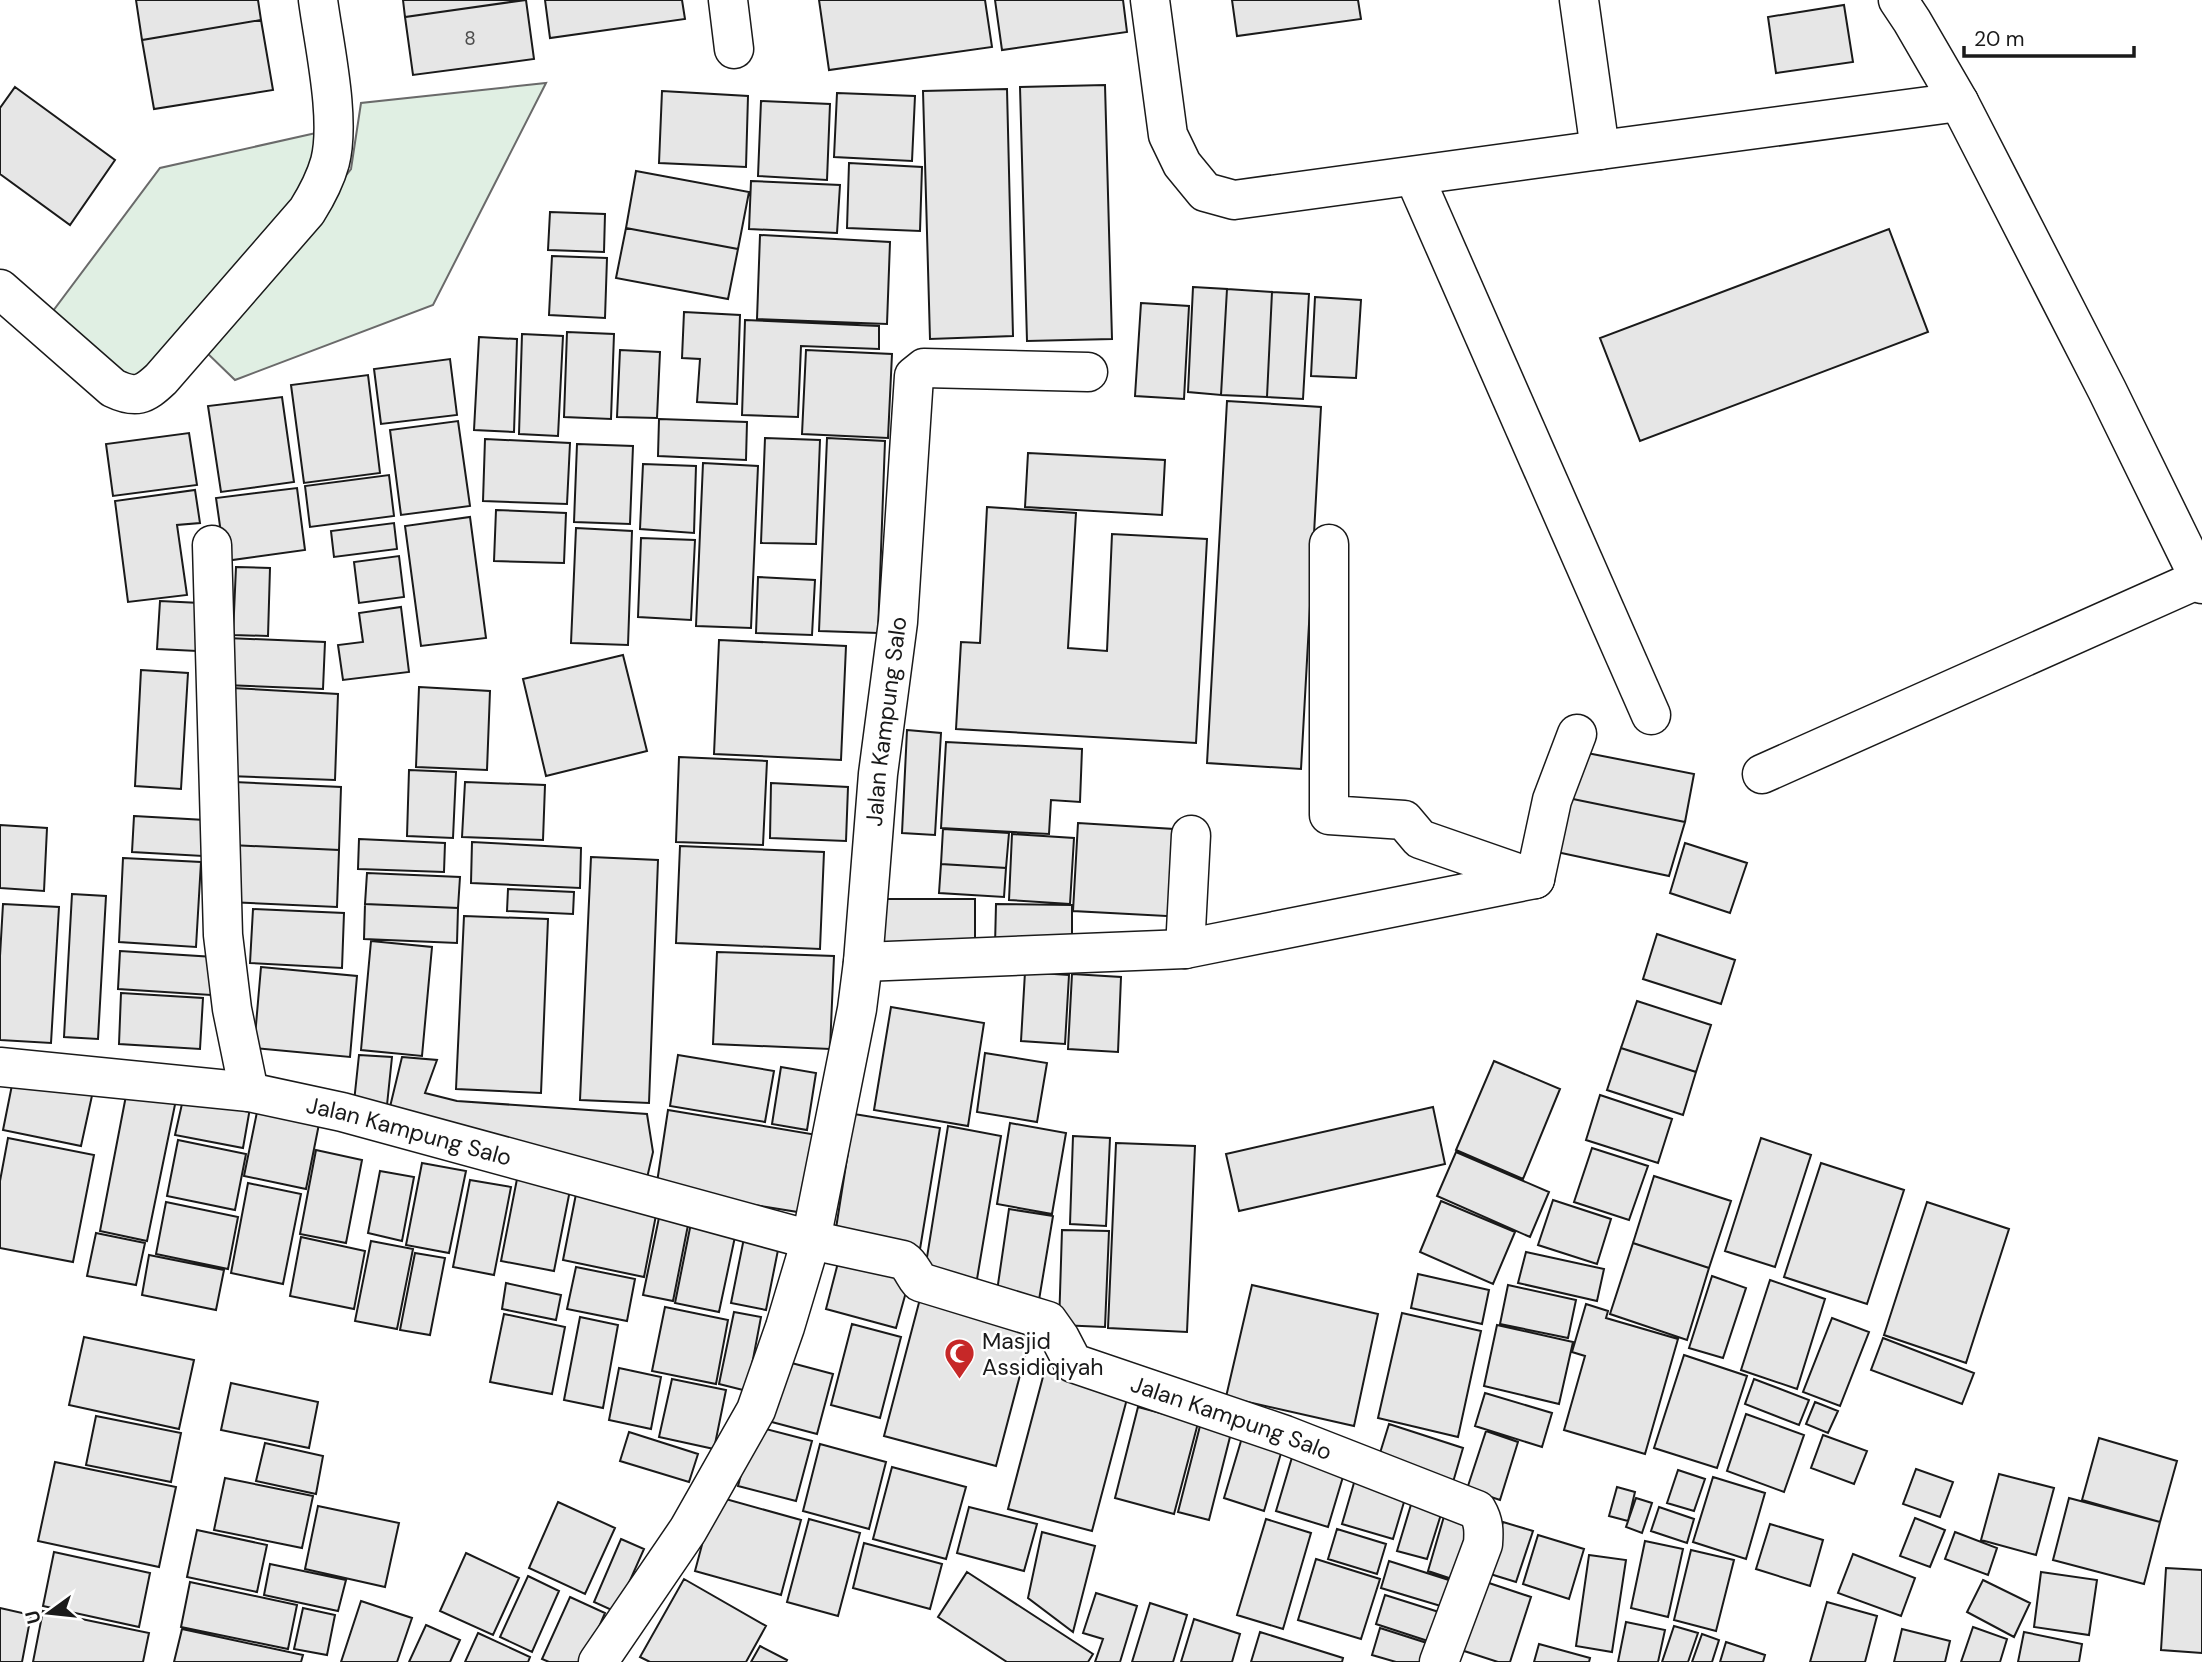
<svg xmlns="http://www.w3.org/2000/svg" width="2202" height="1662" viewBox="0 0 2202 1662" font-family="'DM Sans',sans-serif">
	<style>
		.green { fill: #e0efe3; stroke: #6a6a6a; stroke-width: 2 }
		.building { fill: #e6e6e6; stroke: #1a1a1a; stroke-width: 2 }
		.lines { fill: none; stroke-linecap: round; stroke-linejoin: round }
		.minor-casing { stroke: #1a1a1a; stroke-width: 41 }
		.minor { stroke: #fff; stroke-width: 38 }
		.labels { text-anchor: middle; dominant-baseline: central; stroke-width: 5; stroke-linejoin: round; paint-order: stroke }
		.number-label { font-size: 19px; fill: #4d4d4d }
		.street-label { font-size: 23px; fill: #1a1a1a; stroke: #fff }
		.poi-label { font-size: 23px; fill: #1a1a1a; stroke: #fff; text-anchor: start }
	</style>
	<rect width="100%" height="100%" fill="#fff"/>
	<path class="green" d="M546,83L433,305L235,380L206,352L351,169L361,103Z
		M347,126L144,399L44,323L160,168Z"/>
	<path class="building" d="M136,0H258L261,20L142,40Z
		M403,0H524L405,17Z
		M526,0L534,59L413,75L405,17Z
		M545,0H682L685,19L550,38Z
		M819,0H985L992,47L829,70Z
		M995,0H1123L1127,32L1002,50Z
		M1232,0H1358L1361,19L1237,36Z
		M1844,5L1853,62L1776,73L1768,17Z
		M261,20L273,90L154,109L142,40Z
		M1105,85L1112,339L1027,341L1020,87Z
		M15,87L115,160L70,225L0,174V108Z
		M1007,89L1013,336L930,339L923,91Z
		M662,91L748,96L746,167L659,163Z
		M837,93L915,96L912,161L834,157Z
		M761,101L830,104L827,180L758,176Z
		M849,163L922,167L920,231L847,228Z
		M636,171L749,192L738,249L626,228Z
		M751,181L840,185L837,233L749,229Z
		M550,212L605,214L604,252L548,250Z
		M626,228L738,249L728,299L616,278Z
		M1889,229L1928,332L1640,441L1600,338Z
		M760,235L890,242L887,324L757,319Z
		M552,256L607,258L605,318L549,315Z
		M1193,287L1227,289L1221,395L1188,392Z
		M1227,289L1272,292L1267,397L1221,395Z
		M1272,292L1309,294L1303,399L1267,397Z
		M1315,297L1361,300L1356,378L1311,376Z
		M1141,303L1189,306L1184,399L1135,396Z
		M684,312L740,315L737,404L697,402L700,359L682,358Z
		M745,320L879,326V349L801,346L798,417L742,415Z
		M567,332L614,334L611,419L564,417Z
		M522,334L563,336L558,436L519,434Z
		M479,337L517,339L514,432L474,430Z
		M620,350L660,352L657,418L617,417Z
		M806,350L892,354L888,438L802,434Z
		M450,359L457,415L381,424L374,369Z
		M368,375L380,473L304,483L291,385Z
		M282,397L294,482L221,492L208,406Z
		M1227,401L1321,407L1301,769L1207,763Z
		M659,419L747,422L746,460L658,456Z
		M458,421L470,506L401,515L390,430Z
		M189,433L197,485L113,496L106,444Z
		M765,438L820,440L816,544L761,543Z
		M827,438L885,441L878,633L819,631Z
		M485,439L570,443L567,504L483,501Z
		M577,444L633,446L630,524L574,522Z
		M1028,453L1165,460L1162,515L1025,507Z
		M703,463L758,466L751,628L696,626Z
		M643,464L696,466L694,533L640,529Z
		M389,475L394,516L310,527L305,486Z
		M297,488L305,550L225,561L216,498Z
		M195,490L200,523L177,525L187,595L128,602L115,501Z
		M987,507L1076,513L1068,648L1107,651L1112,534L1207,539L1196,743L956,729L961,642L980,643Z
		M496,510L566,513L564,563L494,561Z
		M470,517L486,638L421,646L405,526Z
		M394,523L397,549L334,557L331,531Z
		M576,528L632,531L628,645L571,643Z
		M641,538L695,540L691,620L638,617Z
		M399,556L404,597L359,603L354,562Z
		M236,567L270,568L268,636L233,635Z
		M758,577L815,580L812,635L756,633Z
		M160,601L200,603L197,651L157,649Z
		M401,607L409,672L343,680L338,645L363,642L359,613Z
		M227,638L325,642L323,689L225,685Z
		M719,640L846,646L841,760L714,754Z
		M623,655L647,751L546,776L523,679Z
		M141,670L188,673L181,789L135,786Z
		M419,687L490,691L487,770L416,767Z
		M232,688L338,694L335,780L228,776Z
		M907,730L941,733L935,835L902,833Z
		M946,742L1082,749L1080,802L1051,800L1049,834L941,828Z
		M1577,751L1694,774L1685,822L1568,798Z
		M679,757L767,761L763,845L676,842Z
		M409,770L456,772L453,838L407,836Z
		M234,782L341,787L339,850L231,845Z
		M465,782L545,785L543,840L462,837Z
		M771,783L848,787L846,841L770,838Z
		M1568,798L1685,822L1669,876L1552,851Z
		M134,816L205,820L203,856L132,852Z
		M1078,823L1190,830L1185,917L1073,911Z
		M0,825L47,828L44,891L0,888Z
		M943,829L1009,833L1006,868L941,864Z
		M1012,834L1074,838L1070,904L1009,900Z
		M359,839L445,843L444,872L358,869Z
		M472,842L581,848L580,888L471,883Z
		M1685,843L1747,863L1730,913L1670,893Z
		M231,845L339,850L337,907L228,902Z
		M680,846L824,852L820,949L676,943Z
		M591,857L658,860L649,1103L580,1100Z
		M123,858L201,862L196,947L119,942Z
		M941,864L1006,868L1004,897L939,893Z
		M367,873L460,877L458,908L365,904Z
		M508,889L574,892L573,914L507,911Z
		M72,894L106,896L98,1039L64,1037Z
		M881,899H975V949H881Z
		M3,904L59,907L51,1043L0,1040V956Z
		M365,904L458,908L457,943L364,939Z
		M996,904L1072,905V947L995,946Z
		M253,909L344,913L342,968L250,963Z
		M464,916L548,919L541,1093L456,1089Z
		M1657,934L1735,960L1721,1004L1643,979Z
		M371,941L432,947L422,1056L361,1050Z
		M120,951L214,957L211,995L118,989Z
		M717,952L834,956L830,1049L713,1044Z
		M261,967L357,976L350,1057L254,1048Z
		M1025,972L1069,975L1065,1044L1021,1041Z
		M1072,974L1121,977L1118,1052L1068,1049Z
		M121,993L203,998L200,1049L119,1044Z
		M1637,1001L1711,1025L1696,1072L1621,1048Z
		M891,1007L984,1023L968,1126L874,1110Z
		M1621,1048L1696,1072L1683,1115L1607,1090Z
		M985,1053L1047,1063L1037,1122L977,1112Z
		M359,1055L392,1057L387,1105L354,1102Z
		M678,1055L774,1071L765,1122L670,1106Z
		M402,1057L437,1060L425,1093L457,1101L647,1114L653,1152L647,1178L389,1111Z
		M1494,1061L1560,1089L1523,1179L1456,1150Z
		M781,1067L816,1073L807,1130L772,1124Z
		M14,1075L93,1091L81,1146L3,1130Z
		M129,1080L178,1090L147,1241L100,1231Z
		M184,1095L250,1108L243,1148L175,1135Z
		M1600,1095L1672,1119L1658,1163L1586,1140Z
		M1433,1107L1445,1164L1239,1211L1226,1154Z
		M668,1110L817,1135L804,1213L656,1189Z
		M257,1112L319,1124L306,1189L244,1176Z
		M854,1114L940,1128L919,1255L834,1241Z
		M1010,1123L1066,1133L1052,1214L997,1204Z
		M948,1126L1001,1136L976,1285L924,1276Z
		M1073,1136L1110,1138L1106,1226L1070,1224Z
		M8,1138L94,1155L73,1262L0,1248V1181Z
		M1761,1138L1811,1155L1775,1267L1725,1251Z
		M178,1140L246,1154L235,1210L167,1196Z
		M1116,1143L1195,1146L1187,1332L1108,1328Z
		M1592,1148L1648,1166L1629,1220L1574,1202Z
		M316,1150L362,1160L346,1243L300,1234Z
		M1456,1152L1549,1192L1530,1237L1437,1196Z
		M422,1163L466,1171L449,1253L406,1245Z
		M1821,1163L1904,1190L1867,1304L1784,1277Z
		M380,1171L414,1177L402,1241L368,1233Z
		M1654,1176L1731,1201L1709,1268L1633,1243Z
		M517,1179L570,1190L554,1271L501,1261Z
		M470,1180L511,1187L494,1275L453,1267Z
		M248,1183L301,1194L283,1284L231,1273Z
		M576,1194L657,1210L644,1277L563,1260Z
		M1553,1200L1611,1219L1597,1264L1538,1245Z
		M1441,1201L1515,1232L1493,1284L1420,1252Z
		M166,1202L238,1217L228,1269L156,1254Z
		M1927,1202L2009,1229L1966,1363L1884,1335Z
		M661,1208L690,1215L673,1301L643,1295Z
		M1009,1209L1053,1216L1038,1306L996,1298Z
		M691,1223L736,1232L719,1312L675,1303Z
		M1062,1230L1109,1231L1105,1327L1059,1325Z
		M96,1233L145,1243L136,1285L87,1276Z
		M301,1237L365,1251L354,1309L290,1296Z
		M744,1238L779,1245L766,1310L731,1303Z
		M371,1241L413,1249L397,1329L355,1321Z
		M1633,1243L1709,1268L1687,1340L1610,1314Z
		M1526,1252L1604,1269L1597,1301L1518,1283Z
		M415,1253L445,1258L430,1335L400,1330Z
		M149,1255L224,1270L216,1310L142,1295Z
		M840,1255L911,1274L896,1328L826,1309Z
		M576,1267L635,1279L627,1321L567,1309Z
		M1418,1274L1489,1290L1482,1324L1411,1308Z
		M1712,1276L1746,1288L1723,1358L1689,1348Z
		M1770,1280L1825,1299L1797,1389L1741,1370Z
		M506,1283L561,1295L556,1320L502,1309Z
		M1252,1285L1378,1314L1354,1426L1226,1397Z
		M1508,1285L1576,1300L1568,1338L1500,1324Z
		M921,1295L1033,1326L996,1466L884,1436Z
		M1586,1304L1608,1311L1606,1318L1678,1339L1645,1454L1564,1430L1585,1356L1572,1352Z
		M665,1307L728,1320L716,1384L652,1371Z
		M734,1312L761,1317L747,1391L719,1384Z
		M1402,1313L1481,1331L1458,1437L1378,1418Z
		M504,1314L565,1327L552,1394L490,1382Z
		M580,1317L618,1325L603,1408L564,1400Z
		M1832,1318L1869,1332L1840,1406L1803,1392Z
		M852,1324L901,1337L880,1418L831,1405Z
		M1497,1325L1573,1342L1559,1404L1484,1386Z
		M84,1337L194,1360L179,1429L69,1405Z
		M1883,1338L1974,1373L1962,1404L1871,1370Z
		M1684,1355L1747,1376L1717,1468L1654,1448Z
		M784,1361L833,1374L817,1434L768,1421Z
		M619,1368L661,1377L651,1429L609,1420Z
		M1044,1373L1128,1395L1092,1531L1008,1509Z
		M672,1379L726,1390L714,1449L659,1437Z
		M1754,1379L1809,1400L1799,1425L1745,1404Z
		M231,1383L318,1402L309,1448L221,1430Z
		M1485,1393L1552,1413L1542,1447L1475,1426Z
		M1815,1402L1838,1411L1828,1433L1806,1424Z
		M1138,1407L1198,1423L1174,1514L1115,1498Z
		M1746,1414L1804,1435L1784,1492L1727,1471Z
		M96,1416L181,1433L171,1482L86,1465Z
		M1389,1424L1463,1448L1451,1489L1376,1466Z
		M754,1426L812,1441L796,1501L738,1486Z
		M1200,1426L1231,1433L1209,1520L1178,1512Z
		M1244,1431L1284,1443L1264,1511L1224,1498Z
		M1486,1431L1518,1442L1500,1500L1467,1489Z
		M629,1432L698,1454L689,1482L620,1461Z
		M1823,1435L1867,1451L1854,1484L1811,1468Z
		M2099,1438L2177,1461L2160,1522L2082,1500Z
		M265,1443L323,1456L316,1494L256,1481Z
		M820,1444L886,1462L869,1529L803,1511Z
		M1296,1444L1348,1460L1328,1527L1276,1511Z
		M55,1462L176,1487L159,1567L38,1541Z
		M892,1467L966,1487L946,1559L873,1539Z
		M1916,1469L1953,1482L1940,1517L1903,1504Z
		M1678,1470L1705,1479L1694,1511L1667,1503Z
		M1999,1474L2054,1488L2036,1555L1981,1540Z
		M1356,1476L1407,1492L1393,1539L1342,1524Z
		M1713,1477L1765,1493L1746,1559L1693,1542Z
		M225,1478L313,1496L302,1548L214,1530Z
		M1617,1487L1635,1492L1628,1521L1609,1516Z
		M715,1496L801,1520L781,1595L695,1571Z
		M1413,1498L1443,1508L1427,1559L1397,1551Z
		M1636,1498L1652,1503L1642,1533L1626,1527Z
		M2069,1498L2160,1522L2144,1584L2053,1560Z
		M558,1502L615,1528L585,1594L529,1568Z
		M318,1506L399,1523L385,1587L305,1569Z
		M969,1507L1037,1524L1024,1571L957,1553Z
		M1659,1507L1694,1519L1687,1543L1651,1531Z
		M1445,1513L1470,1521L1452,1579L1428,1571Z
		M1915,1518L1945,1530L1930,1567L1900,1556Z
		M809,1519L860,1533L838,1616L787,1602Z
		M1266,1519L1311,1533L1283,1629L1237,1615Z
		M1503,1522L1533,1531L1516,1582L1487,1573Z
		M1770,1524L1823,1540L1810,1586L1756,1569Z
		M1337,1529L1386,1544L1377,1574L1328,1559Z
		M197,1530L267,1545L257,1592L187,1577Z
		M1042,1532L1095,1546L1073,1632L1028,1598Z
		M1955,1532L1997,1548L1988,1575L1945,1559Z
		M1538,1535L1584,1549L1569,1599L1523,1584Z
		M621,1539L644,1549L616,1612L594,1602Z
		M1645,1541L1683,1549L1668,1617L1631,1608Z
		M864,1543L942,1564L930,1609L853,1588Z
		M1691,1550L1734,1560L1716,1631L1674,1620Z
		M54,1552L150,1573L139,1627L43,1606Z
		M466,1553L519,1578L493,1635L440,1611Z
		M1853,1554L1915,1578L1901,1616L1838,1593Z
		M1589,1555L1626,1560L1612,1652L1576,1646Z
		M1316,1559L1380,1579L1361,1639L1298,1620Z
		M1389,1561L1452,1581L1444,1607L1381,1588Z
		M270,1564L346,1580L338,1611L264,1595Z
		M2166,1568L2202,1570V1653L2161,1650Z
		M967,1572L1093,1654L1088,1662H1007L938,1617Z
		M2041,1572L2097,1580L2089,1635L2034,1627Z
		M528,1576L559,1591L532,1652L500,1637Z
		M684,1579L766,1626L746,1662H650L640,1657Z
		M1480,1580L1531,1597L1510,1662H1498L1458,1649Z
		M1983,1580L2030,1603L2014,1637L1967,1612Z
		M190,1582L297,1605L288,1649L181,1627Z
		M1096,1593L1137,1606L1120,1662H1095L1103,1639L1083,1633Z
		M1385,1595L1442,1613L1434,1643L1376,1624Z
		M570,1597L605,1613L584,1662H549L542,1659Z
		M361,1601L412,1618L397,1662H341Z
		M1827,1602L1877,1616L1865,1662H1810Z
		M1150,1603L1187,1615L1173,1662H1132Z
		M0,1608L31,1615L22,1662H0Z
		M303,1608L335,1615L327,1655L294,1649Z
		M43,1611L149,1633L143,1662H33Z
		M1194,1619L1240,1634L1232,1662H1181Z
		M1626,1622L1665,1630L1658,1662H1618Z
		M426,1625L460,1640L450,1662H409Z
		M1674,1626L1698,1633L1688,1662H1662Z
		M1973,1627L2007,1639L2000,1662H1961Z
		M1380,1628L1430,1644L1424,1662H1396L1372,1655Z
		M182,1629L303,1655L301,1662H174Z
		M1902,1629L1950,1641L1945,1662H1894Z
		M1260,1632L1343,1658L1342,1662H1251Z
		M2024,1632L2082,1644L2079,1662H2018Z
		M478,1633L530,1657L528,1662H465Z
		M1702,1634L1719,1640L1712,1662H1692Z
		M1726,1642L1765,1655L1763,1662H1720Z
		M1539,1644L1590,1658L1589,1662H1534Z
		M760,1646L787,1660L786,1662H751Z"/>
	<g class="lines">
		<defs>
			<g id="minor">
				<path d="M728,0L734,49"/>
				<path d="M1150,0L1168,135L1182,164L1205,192L1234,200L1600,150"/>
				<path d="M1579,0L1600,150L1959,102"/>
				<path d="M1898,0L1912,21L1959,102L2107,390L2202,584"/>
				<path d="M1414,176L1651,715"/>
				<path d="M0,289L113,388C136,399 144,395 161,379L307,211C317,195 325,180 330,162C341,119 324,45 318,0"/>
				<path d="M212,545L223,935L232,1009L249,1092"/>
				<path d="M1762,774L2199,579"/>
				<path d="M1535,879L1552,800L1577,734"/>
				<path d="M1185,949L1191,835"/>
				<path d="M863,962L1185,949L1535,879L1420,839L1404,820L1329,815V544"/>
				<path id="s1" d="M0,1067L249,1092L342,1112L811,1240L903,1260C912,1266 913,1274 920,1282L1048,1321L1060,1338L1073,1363L1285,1435L1477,1510C1484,1522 1484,1531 1483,1544L1439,1662"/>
				<path id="s2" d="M598,1662L688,1530L756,1410L785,1327L811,1240L857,1009L863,962L878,774L898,622L914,376L924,368L1088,372"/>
			</g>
		</defs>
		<use href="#minor" class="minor-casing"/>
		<use href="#minor" class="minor"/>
	</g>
	<defs>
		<symbol id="mosque-pin" viewBox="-11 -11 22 30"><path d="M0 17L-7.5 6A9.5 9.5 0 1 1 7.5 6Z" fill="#c62828" stroke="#fff"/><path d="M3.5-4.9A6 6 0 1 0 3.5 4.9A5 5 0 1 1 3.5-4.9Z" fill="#fff"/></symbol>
	</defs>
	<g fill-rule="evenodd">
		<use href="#mosque-pin" x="942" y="1336" width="35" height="47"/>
	</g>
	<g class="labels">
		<g class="number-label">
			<text x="470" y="38">8</text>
		</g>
		<g class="street-label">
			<text stroke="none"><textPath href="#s2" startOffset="1001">Jalan Kampung Salo</textPath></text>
			<text stroke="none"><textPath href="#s1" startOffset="415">Jalan Kampung Salo</textPath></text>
			<text stroke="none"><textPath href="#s1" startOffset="1304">Jalan Kampung Salo</textPath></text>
		</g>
		<g class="poi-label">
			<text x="982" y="1341">Masjid<tspan x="982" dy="26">Assidiqiyah</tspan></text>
		</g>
	</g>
	<g transform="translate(49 1613) rotate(255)" stroke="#ffffff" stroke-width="5" paint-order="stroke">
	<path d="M0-5L12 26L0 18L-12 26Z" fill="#1a1a1a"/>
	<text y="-10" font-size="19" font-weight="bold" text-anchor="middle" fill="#1a1a1a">U</text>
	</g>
	<path d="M1964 46v10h170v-10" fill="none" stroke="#1a1a1a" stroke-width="3.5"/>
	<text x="1974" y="46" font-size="21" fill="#1a1a1a" stroke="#ffffff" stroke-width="5" paint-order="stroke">20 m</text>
</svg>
